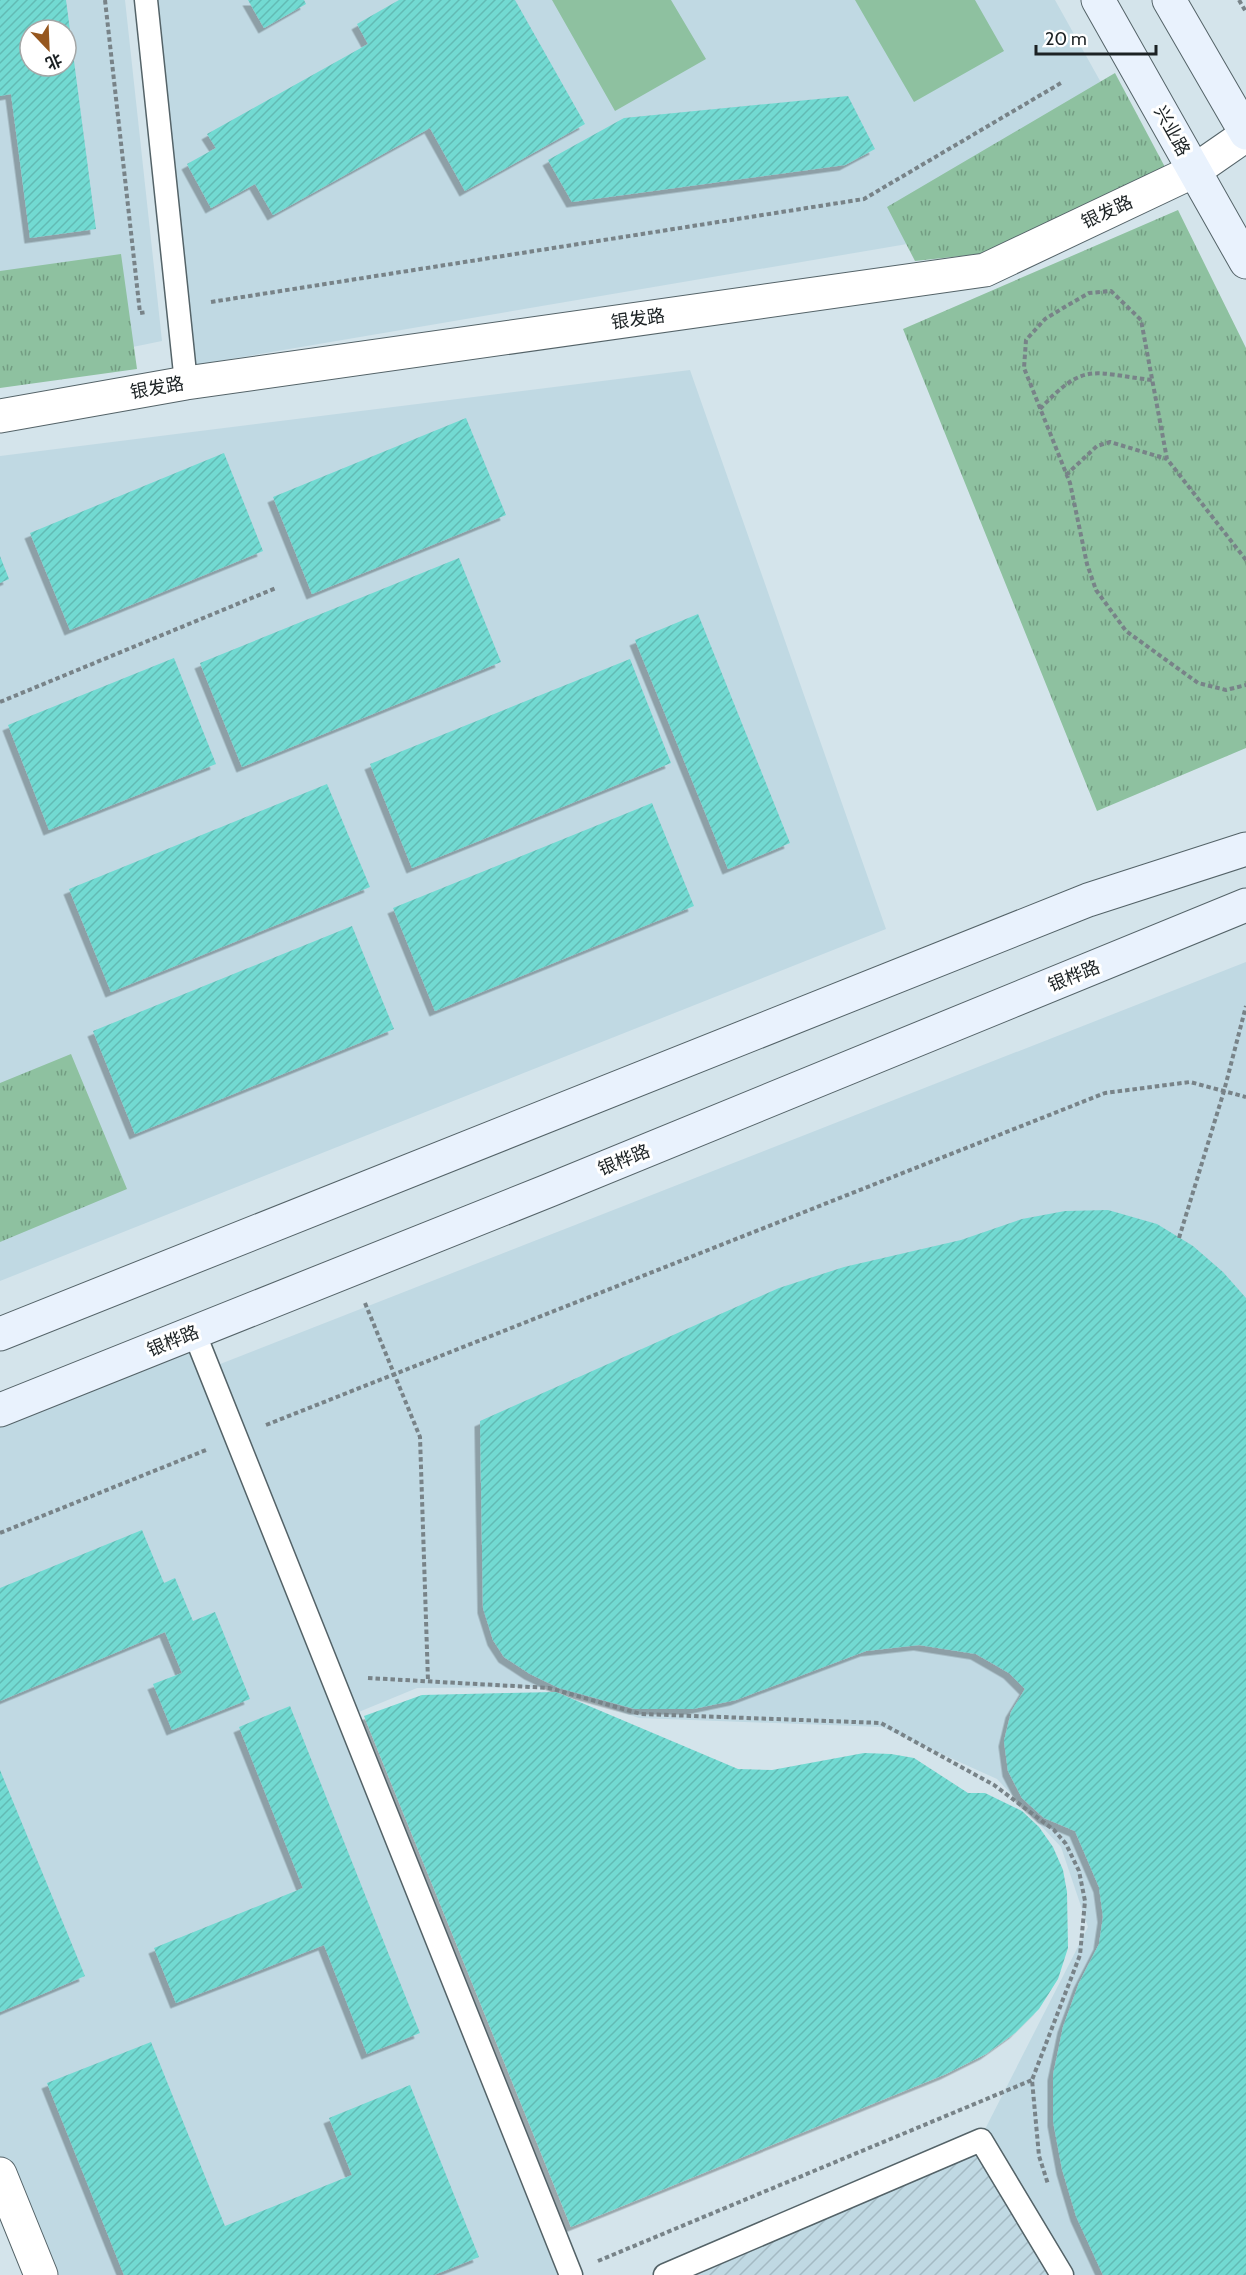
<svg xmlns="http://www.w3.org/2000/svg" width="1246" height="2275" viewBox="0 0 1246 2275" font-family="Cabin,'Noto Sans SC',sans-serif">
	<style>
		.built { fill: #c0d9e3; fill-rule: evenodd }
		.industrial { fill: url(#industrial-furrows) }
		.grass { fill: url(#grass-tufts) }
		.pitch { fill: #8ec1a0 }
		.building { fill: url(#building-hatch); fill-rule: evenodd; filter: url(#shadow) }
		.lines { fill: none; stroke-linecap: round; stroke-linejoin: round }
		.service-casing { stroke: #546368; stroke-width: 25 }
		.minor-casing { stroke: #546368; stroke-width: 35 }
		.secondary-casing { stroke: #546368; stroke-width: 35 }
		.path { stroke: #788388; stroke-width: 4; stroke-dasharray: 4.5 3; stroke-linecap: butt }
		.service { stroke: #fff; stroke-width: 22 }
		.minor { stroke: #fff; stroke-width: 33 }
		.secondary { stroke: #e9f2fd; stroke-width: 33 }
		.labels { text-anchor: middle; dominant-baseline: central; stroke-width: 6; stroke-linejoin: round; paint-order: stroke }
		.street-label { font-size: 18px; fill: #1c2224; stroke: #fff }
	</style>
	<defs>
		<pattern id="industrial-furrows" width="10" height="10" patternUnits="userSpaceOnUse" patternTransform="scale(1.5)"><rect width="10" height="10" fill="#c0d9e3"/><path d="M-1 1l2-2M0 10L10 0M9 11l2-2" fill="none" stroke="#a4bac3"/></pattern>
		<pattern id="grass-tufts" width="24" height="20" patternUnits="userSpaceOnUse" patternTransform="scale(1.5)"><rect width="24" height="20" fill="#8ec1a0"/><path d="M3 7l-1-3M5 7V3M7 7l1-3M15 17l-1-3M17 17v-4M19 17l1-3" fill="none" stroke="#739c82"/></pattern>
		<pattern id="building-hatch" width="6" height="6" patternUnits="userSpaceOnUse" patternTransform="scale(1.5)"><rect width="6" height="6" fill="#72dad2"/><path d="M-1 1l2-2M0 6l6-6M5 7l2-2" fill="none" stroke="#62bbb4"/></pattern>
		<filter id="shadow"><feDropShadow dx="-5.5" dy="5.5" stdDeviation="0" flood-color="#0004"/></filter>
	</defs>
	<rect width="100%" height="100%" fill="#d4e4eb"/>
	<path class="built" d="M0,0H125L162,341L0,374ZM30,30H66V66H30Z
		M158,0H1055L1138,149L972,233L195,365Z
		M690,370L886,929L0,1281V456Z
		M1246,962V2275H1063L980,2139L1088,1927L1061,1847L997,1779L882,1727L639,1718L549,1687L417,1688L349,1716L210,1368Z
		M195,1333L570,2275H41L0,2173V1410Z"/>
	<path class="industrial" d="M980,2140L1061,2275H665Z"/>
	<path class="grass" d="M1115,73L1166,169L980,254L915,261L887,207Z
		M1178,210L1246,348V748L1097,811L903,329Z
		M121,254L137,369L0,388V271Z
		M71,1054L127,1189L0,1242V1083Z"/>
	<path class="pitch" d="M552,0H671L706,59L615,111Z
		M855,0H975L1004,51L914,102Z"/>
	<path class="building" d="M0,0H66L96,229L30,238L11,94L0,96ZM30,30H66V66H30Z
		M248,0H304L306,4L264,28Z
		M399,0H515L585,124L465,191L430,128L273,215L255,184L211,208L187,164L216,148L207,134L368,44L357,24Z
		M848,96L875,149L845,165L572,202L548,160L624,118Z
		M466,418L506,515L312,594L273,497Z
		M224,453L263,551L70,630L30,533Z
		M0,556L9,579L0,583Z
		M459,558L501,662L242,767L200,663Z
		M698,614L790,843L728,869L635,640Z
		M174,658L216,764L49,830L8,725Z
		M630,659L671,763L412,868L370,764Z
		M327,784L370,887L111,992L69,889Z
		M652,803L694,906L435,1011L393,908Z
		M352,926L394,1029L135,1134L93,1031Z
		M1108,1210L1157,1224L1193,1246L1223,1272L1246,1298V2275H1103L1076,2216L1062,2169L1053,2121V2075L1063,2027L1079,1983L1099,1944L1103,1917L1099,1887L1075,1831L1044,1818L1022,1798L1008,1771L1004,1741L1011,1712L1025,1689L1009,1673L976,1654L919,1645L866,1651L736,1700L693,1709H635L559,1688L530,1674L504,1657L493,1640L483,1608L480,1421L779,1288L844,1267L961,1240L1022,1219L1065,1211Z
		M142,1530L164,1583L175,1578L193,1621L215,1612L250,1699L172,1730L153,1684L182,1673L165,1632L0,1701V1588Z
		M556,1692L738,1769L772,1770L864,1753L891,1754L914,1758L968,1793H985L1022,1811L1039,1827L1053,1847L1063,1870L1067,1892L1068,1948L1058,1979L1039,2009L1015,2033L986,2054L946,2074L571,2227L364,1716L422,1695Z
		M290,1706L420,2033L367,2054L324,1945L176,2003L154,1948L303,1888L239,1727Z
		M0,1770L85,1976L0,2012Z
		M151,2042L225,2226L352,2175L329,2118L410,2085L479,2257L434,2275H124L47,2083Z"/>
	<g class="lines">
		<defs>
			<path id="service" d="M146,0L186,383
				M194,1332L571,2275
				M665,2275L981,2140L1062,2275"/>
			<path id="minor" d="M0,416L186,383L985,270L1194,171L1246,135
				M0,2174L41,2275"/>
			<path id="secondary" d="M1098,0L1246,262
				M1169,0L1246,133
				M0,1334L1088,900L1246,849
				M0,1410L550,1190L1246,905"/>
		</defs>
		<use href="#service" class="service-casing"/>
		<use href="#minor" class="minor-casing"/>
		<use href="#secondary" class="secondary-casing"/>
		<path class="path" d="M105,0L140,313L147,312
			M1239,0L1246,12
			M211,302L864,199L1061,83
			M1040,409C1085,361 1091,373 1152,380
			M1066,475L1097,446L1110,442L1167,459
			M1246,560L1167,459L1141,320L1111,291L1089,293L1068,305L1045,319L1026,340L1024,368L1070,483L1087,564L1096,590L1126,631L1198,683L1226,690L1246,685
			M0,702L276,588
			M1179,1238L1224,1091L1246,1006
			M365,1303L420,1437L428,1681
			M266,1425L1105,1093L1190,1082L1246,1097
			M0,1533L206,1450
			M368,1678L549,1688L641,1714L881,1723L994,1785L1054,1830L1066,1844L1079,1871L1085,1901L1080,1955L1032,2080L1039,2156L1048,2184
			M598,2261L1032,2080"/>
		<use href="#service" class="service"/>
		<use href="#minor" class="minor"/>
		<use href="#secondary" class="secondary"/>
	</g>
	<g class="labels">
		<g class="street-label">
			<text transform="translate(1172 131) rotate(61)">兴业路</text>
			<text transform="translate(1107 212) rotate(-25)">银发路</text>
			<text transform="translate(638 319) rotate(-8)">银发路</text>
			<text transform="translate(157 388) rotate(-10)">银发路</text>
			<text transform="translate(1074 976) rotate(-22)">银桦路</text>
			<text transform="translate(624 1160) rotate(-22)">银桦路</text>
			<text transform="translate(173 1341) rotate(-22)">银桦路</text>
		</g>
	</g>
	<g transform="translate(48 48) rotate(157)"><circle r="28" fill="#ffffff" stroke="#a4a7a7" stroke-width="1.5"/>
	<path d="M0-4.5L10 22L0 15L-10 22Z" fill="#96571f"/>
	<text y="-9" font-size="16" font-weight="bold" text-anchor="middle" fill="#1c2224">北</text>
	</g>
	<path d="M1036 45v9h120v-9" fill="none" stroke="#1c2224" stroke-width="3"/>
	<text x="1045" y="45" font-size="18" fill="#1c2224" stroke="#ffffff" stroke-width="4.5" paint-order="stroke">20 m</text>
</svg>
